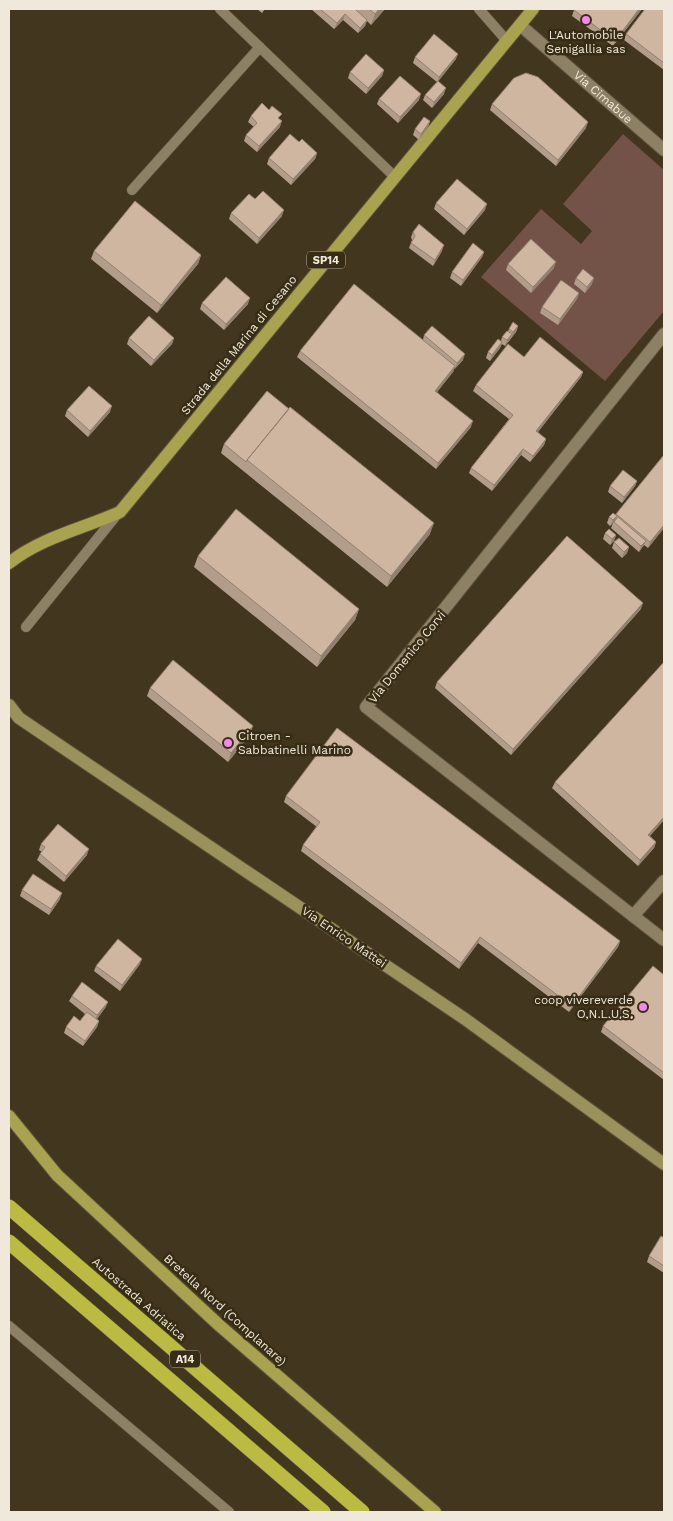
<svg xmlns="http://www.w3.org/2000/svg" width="673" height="1521" viewBox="0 0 673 1521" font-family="'Work Sans',sans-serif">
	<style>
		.garden { fill: #735247 }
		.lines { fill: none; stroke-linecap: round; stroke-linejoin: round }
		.lane-casing { stroke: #5c523d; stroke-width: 11 }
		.street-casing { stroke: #5c523d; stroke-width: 14 }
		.secondary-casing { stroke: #5c523d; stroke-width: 14 }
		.primary-casing { stroke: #5c523d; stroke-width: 14 }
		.highway-casing { stroke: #5c523d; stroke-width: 16 }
		.lane { stroke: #8d8065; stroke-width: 10 }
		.street { stroke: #8d8065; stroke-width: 12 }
		.secondary { stroke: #9b915a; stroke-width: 12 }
		.primary { stroke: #a9a34f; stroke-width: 12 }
		.highway { stroke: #bbba41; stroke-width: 15 }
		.wall { fill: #b29d8a }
		.shaded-wall { fill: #917f70 }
		.building { fill: #cfb6a0; stroke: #917f70 }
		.poi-dot { fill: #f688ed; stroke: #372c14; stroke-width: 2 }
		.labels { text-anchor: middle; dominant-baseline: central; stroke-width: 5; stroke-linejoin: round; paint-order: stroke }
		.shield { fill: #372c14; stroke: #b8b09f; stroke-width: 1 }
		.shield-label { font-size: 11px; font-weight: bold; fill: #f0e9db }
		.poi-label { font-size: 12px; fill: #f0e9db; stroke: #372c14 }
		.street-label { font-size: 12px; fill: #f0e9db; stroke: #372c14 }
	</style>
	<rect width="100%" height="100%" fill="#42361e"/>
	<path class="garden" d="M623,134L664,170V311L605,381L481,277L541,209L581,244L592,231L563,204Z"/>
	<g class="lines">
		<defs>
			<path id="lane" d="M220,9L395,177
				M479,9L507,41
				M132,190L260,47
				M26,627L119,512
				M9,1326L229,1512"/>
			<g id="street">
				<path id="s1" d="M520,25L664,150"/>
				<path d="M664,334L366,707L664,940"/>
				<path d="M633,916L664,881"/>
			</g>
			<path id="secondary" d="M9,705L19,718L465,1019L664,1164"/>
			<path id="primary" d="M9,563C42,537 82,529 120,512L533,9
				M9,1116L57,1175L220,1326L435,1512"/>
			<path id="highway" d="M9,1207L362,1512
				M9,1242L323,1512"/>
		</defs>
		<use href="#lane" class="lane-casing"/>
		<use href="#street" class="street-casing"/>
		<use href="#secondary" class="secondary-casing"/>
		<use href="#primary" class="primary-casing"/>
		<use href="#highway" class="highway-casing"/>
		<use href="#lane" class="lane"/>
		<use href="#street" class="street"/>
		<use href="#secondary" class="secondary"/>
		<use href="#primary" class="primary"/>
		<use href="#highway" class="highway"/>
	</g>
	<path class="wall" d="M257,9H265L262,13Z
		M311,9H385L371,25L367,21L365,26L358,33L343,20L334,29Z
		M642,9L613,46L572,16L574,10Z
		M664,9V70L624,40L626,34Z
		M415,57L456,59L438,81L444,94L432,108L423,100L425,95L437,82L413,63Z
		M384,70L382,76L366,94L348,78L350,72Z
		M379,99L419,100L398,123L377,104Z
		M492,104L586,128L556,166L490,110Z
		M251,116L280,119V127L257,152L244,141L246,135L254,127L248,122Z
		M430,121L428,127L419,140L413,135L415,129Z
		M299,142L317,153L315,159L291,185L267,164L269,158Z
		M255,199L282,216L257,244L229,219L231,213Z
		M436,203L485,210L464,235L434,209Z
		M413,232L442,251L433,266L409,248L412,240L411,237Z
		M94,251L201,255L198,264L157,313L91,259Z
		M484,252L482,257L461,286L450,278L452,272Z
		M508,264L554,268L531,293L506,270Z
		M576,278L592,284L585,293L574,284Z
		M579,293L577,299L558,325L540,313L542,307Z
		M202,303L248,304L224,330L200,309Z
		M518,326L516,332L505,346L502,344L500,348L490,361L486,358L488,352L501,341L502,337L508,331L509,329Z
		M424,335L463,360L454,369L453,372L437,392L471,427L436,469L297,357L300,351L423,340Z
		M129,338H174L172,344L151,366L127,344Z
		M524,357L583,372L581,377L538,432L546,439L544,445L530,462L521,455L492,491L469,473L471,468L509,419L473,391L476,385Z
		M67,410L110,412L88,437L65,416Z
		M224,444L430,534L387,587L221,453Z
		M637,481L635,486L622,503L608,492L610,486Z
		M616,514L664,528L648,548L644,545L639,552L611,528L613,523L610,526L607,523L609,517L615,515Z
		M605,533L616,535L614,541L610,545L603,539Z
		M614,542L629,547L627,553L622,558L612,548Z
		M198,556L359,609L355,620L317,667L194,567Z
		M641,609L511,755L435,688L437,682Z
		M664,662V820L650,836L656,842L654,848L638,866L552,788L555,782Z
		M150,688L250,735L228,762L147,696Z
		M286,796L620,941L618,947L569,1012L478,943L459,969L301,851L303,845L317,827L284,802Z
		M41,844L87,855L64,882L37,860L40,854L42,852L39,850Z
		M22,890L60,899L49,915L20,896Z
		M140,964L120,991L94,971L96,966Z
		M664,975V1080L601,1032L603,1026Z
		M72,996L108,1002L105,1008L97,1019L99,1021L97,1027L83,1046L64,1033L66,1027L80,1021L85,1014L69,1001Z
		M664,1238V1273L647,1262L649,1256Z"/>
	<path class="shaded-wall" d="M379,9H385L371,25L375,14Z
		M639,9H642L613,46L615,41Z
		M345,14L343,20L334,29L337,23Z
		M367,20L365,26L358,33L360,28Z
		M458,54L456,59L437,83L439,77Z
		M384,70L382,76L366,94L368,88Z
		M446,88L444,94L432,108L434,102Z
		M421,94L419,100L398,123L400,117Z
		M282,121L280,127L257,152L259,146Z
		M430,121L428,127L419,140L421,134Z
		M588,122L586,128L556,166L558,160Z
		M317,153L315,159L291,185L293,179Z
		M487,204L485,210L464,235L467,229Z
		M284,210L282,216L257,244L259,238Z
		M444,245L442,251L433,266L435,260Z
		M484,252L482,257L461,286L463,280Z
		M201,255L198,264L157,313L161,305Z
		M556,262L554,268L531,293L533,287Z
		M594,278L592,284L585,293L587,287Z
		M579,293L577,299L558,325L560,319Z
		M250,298L248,304L224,330L226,324Z
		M518,326L516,332L511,338L513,332Z
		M512,334L510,340L505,346L507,340Z
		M174,338L172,344L151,366L154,360Z
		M502,342L500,348L490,361L492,355Z
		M465,354L463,360L455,369L457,363Z
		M455,366L453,372L433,397L435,391Z
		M583,372L581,377L534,437L536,431Z
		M112,406L110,412L88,437L90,431Z
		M473,421L471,427L436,469L438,463Z
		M546,439L544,445L530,462L533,456Z
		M523,449L521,455L492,491L494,485Z
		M637,481L635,486L622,503L624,497Z
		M617,516L614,522L610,526L613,520Z
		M434,523L430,534L387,587L391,576Z
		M664,525V528L648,548L650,542Z
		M616,535L614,541L610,545L612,539Z
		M646,541L643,546L639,552L641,546Z
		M629,547L627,553L622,558L624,552Z
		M643,603L641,609L511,755L513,749Z
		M359,609L355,620L317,667L321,656Z
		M253,726L250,735L228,762L231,753Z
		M664,817V820L646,840L648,835Z
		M656,842L654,848L638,866L640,860Z
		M89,849L87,855L64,882L66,876Z
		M62,893L60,899L49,915L51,909Z
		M480,937L478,943L459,969L461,963Z
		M620,941L618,947L569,1012L572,1006Z
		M142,959L140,964L120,991L122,985Z
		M108,1002L105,1008L95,1021L97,1015Z
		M99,1021L97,1027L83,1046L85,1041Z"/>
	<path class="building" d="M320,9H355L367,20L360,28L345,14L337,23Z
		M369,9H379L375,14Z
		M575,9H639L615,41L574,10Z
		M645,9H664V63L626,34Z
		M434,34L458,54L439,77L415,57Z
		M366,54L384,70L368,88L350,72Z
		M526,73L538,77L588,122L558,160L492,104L514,78Z
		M400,76L421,94L400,117L379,99Z
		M438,81L446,88L434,102L425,95Z
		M262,103L269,110L272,106L282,114L278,118L282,121L259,146L246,135L257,123L251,116Z
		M424,117L430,121L421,134L415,129Z
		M290,134L299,142L302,139L317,153L293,179L269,158Z
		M457,179L487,204L467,229L436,203Z
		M263,191L284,210L259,238L231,213L249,194L255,199Z
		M135,201L201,255L161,305L94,251Z
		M419,224L444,245L435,260L411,243L415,236L413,232Z
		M531,239L556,262L533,287L508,264Z
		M473,243L484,252L463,280L452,272Z
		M583,269L594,278L587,287L576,278Z
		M226,277L250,298L226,324L202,303Z
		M561,280L579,293L560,319L542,307Z
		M354,284L455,366L435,391L473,421L438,463L300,351Z
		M149,316L174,338L154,360L129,338Z
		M513,322L518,326L513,332L509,329Z
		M432,326L465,354L457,363L424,335Z
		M507,331L512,334L507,340L502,337Z
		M540,337L583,372L536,431L546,439L533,456L523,449L494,485L471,468L513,415L476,385L508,344L524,357Z
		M498,339L502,342L492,355L488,352Z
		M89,386L112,406L90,431L67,410Z
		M267,391L289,409L247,460L246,462L224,444Z
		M290,407L434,523L391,576L247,460Z
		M663,456L664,457V525L650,542L616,514Z
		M623,470L637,481L624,497L610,486Z
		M236,509L359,609L321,656L198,556Z
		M613,513L617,516L613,520L609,517Z
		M618,517L646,541L641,546L614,522Z
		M609,529L616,535L612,539L605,533Z
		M567,536L643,603L513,749L437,682Z
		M619,538L629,547L624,552L614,542Z
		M173,660L253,726L231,753L150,688Z
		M664,662V817L648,835L656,842L640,860L555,782Z
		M337,728L620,941L572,1006L480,937L461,963L303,845L320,822L286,796Z
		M58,824L89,849L66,876L40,854L45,847L41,844Z
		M33,874L62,893L51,909L22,890Z
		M118,939L142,959L122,985L96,966Z
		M653,966L664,975V1073L603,1026Z
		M82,982L108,1002L97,1015L72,996Z
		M87,1012L99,1021L85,1041L66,1027L74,1016L80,1021Z
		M661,1236L664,1238V1266L649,1256Z"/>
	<g class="poi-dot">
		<circle cx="586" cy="20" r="5"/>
		<circle cx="228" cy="743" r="5"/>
		<circle cx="643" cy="1007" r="5"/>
	</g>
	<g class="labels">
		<g class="shield">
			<rect x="307" y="251.5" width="38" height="17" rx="4"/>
			<rect x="170" y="1350.5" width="30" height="17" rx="4"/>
		</g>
		<g class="shield-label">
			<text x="326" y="260">SP14</text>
			<text x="185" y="1359">A14</text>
		</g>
		<g class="poi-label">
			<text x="586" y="35">L'Automobile<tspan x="586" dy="14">Senigallia sas</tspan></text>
			<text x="238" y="736" text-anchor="start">Citroen -<tspan x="238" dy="14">Sabbatinelli Marino</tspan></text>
			<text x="633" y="1000" text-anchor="end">coop vivereverde<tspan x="633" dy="14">O,N.L.U.S.</tspan></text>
		</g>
		<g class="street-label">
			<text stroke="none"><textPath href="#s1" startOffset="110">Via Cimabue</textPath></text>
			<text transform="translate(239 345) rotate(-51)">Strada della Marina di Cesano</text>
			<text transform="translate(407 657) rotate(-51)">Via Domenico Corvi</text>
			<text transform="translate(344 937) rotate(34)">Via Enrico Mattei</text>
			<text transform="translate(139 1299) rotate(41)">Autostrada Adriatica</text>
			<text transform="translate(225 1310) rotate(42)">Bretella Nord (Complanare)</text>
		</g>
	</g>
	<rect width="673" height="1521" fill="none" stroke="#f0e9db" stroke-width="20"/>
</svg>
